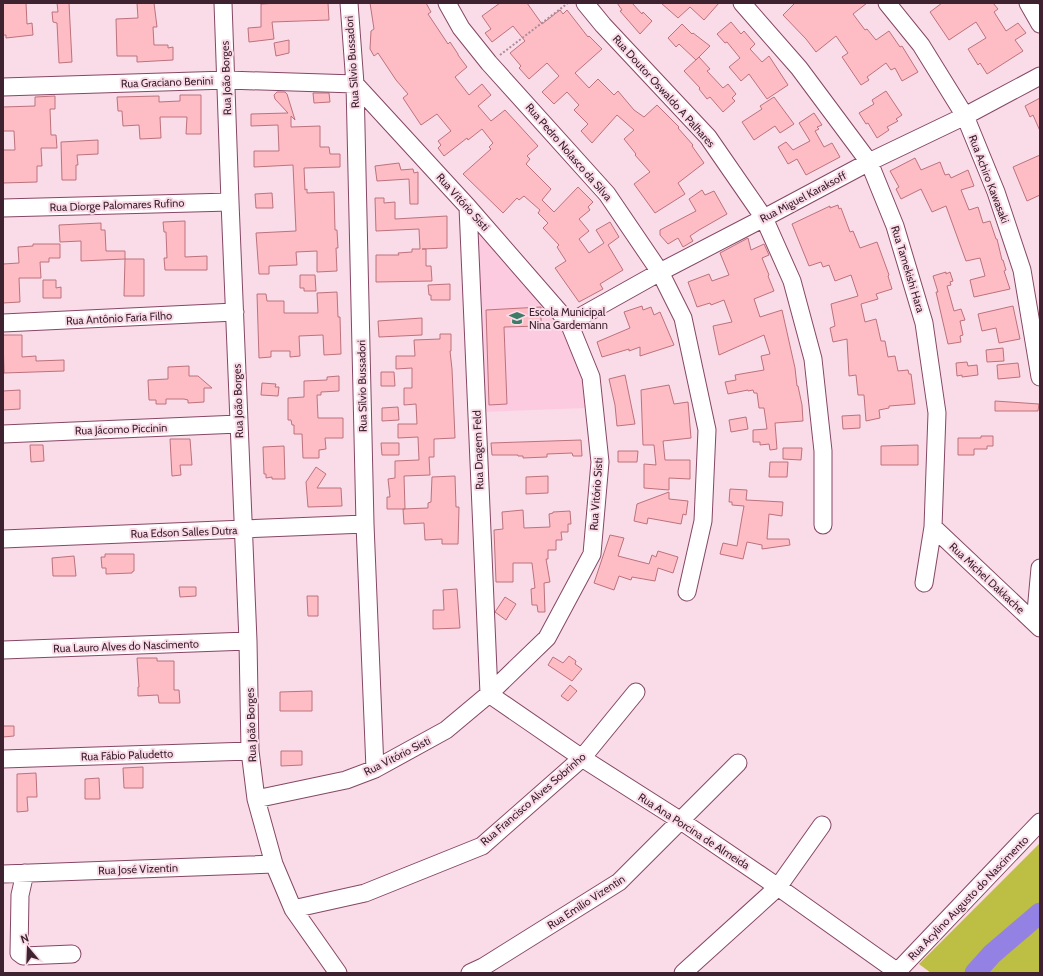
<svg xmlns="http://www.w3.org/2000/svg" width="1043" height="976" viewBox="0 0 1043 976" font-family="Cabin,sans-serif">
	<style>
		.built { fill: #fccbe0 }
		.forest { fill: #bcbf43 }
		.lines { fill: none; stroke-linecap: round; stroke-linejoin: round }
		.river { stroke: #9481e4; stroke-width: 21 }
		.building { fill: #febdc5; stroke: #bc727d }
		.minor-casing { stroke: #854765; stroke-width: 19 }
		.path { stroke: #ab8d9a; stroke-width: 2; stroke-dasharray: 2 2; stroke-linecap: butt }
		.minor { stroke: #fff; stroke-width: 17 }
		.labels { text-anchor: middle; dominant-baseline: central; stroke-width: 4; stroke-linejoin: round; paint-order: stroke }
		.street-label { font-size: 11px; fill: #3e222f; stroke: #fadbe8 }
		.poi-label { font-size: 11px; fill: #3e222f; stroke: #fadbe8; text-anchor: start }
	</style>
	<rect width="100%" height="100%" fill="#fadbe8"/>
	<path class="built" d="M481,235L539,298L568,339L577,361L583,383L585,408L484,412L477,236Z"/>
	<path class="forest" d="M1040,843V973H931L919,964Z"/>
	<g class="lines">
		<path class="river" d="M975,973L992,954L1040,913"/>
	</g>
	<path class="building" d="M3,3H26L27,24L32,23L33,35L6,38V35H3Z
		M57,3H69L72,62L59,63L57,23L53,22L52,12H58Z
		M137,3H154L157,27H153L154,45H168V48L173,47V60L137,62V56H117L116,19L138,18Z
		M280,3H328L329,20L272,22L274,39L249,42L248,28L261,27V4Z
		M370,3H426L431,12L428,14L448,44L450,42L458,54V55L467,67L455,77L469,95L482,84L491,95L478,106L491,121L505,110L538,146L527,156L530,159L526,164L551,189L542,200L554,212L578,187L593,202L588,207L590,210L579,219L589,231L579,239L589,253L604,243L596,230L610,222L619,237L608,245L623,270L600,284L603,289L579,302L555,268L566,261L557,247L559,245L543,228L548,223L538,213L540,210L524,196L519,200L517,198L503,213L463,174L491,149L489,147L493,143L482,129L468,140L467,138L444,156L438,148L441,145L438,141L451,131L437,114L421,125L403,98L408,94L396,80L378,53L374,56L370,49L371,31L374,29Z
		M500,3H527L542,24L560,10L563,14L567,10L588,37L589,36L602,49L575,73L589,88L598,79L614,95L618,91L634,110L644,117L657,105L679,127L678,128L693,145L692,146L704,163L678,183L685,194L655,213L634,184L650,172L635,155L636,154L624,139L634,130L617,115L592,143L581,131L588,124L574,110L579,105L567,92L554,104L542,92L559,76L547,63L529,79L519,68L521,66L510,53L525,41L513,26L492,42L485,33L491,29L482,16Z
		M617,3H632L642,14L643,12L652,21L640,34L620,11L622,10Z
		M661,3H719L704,20L690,7L678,18Z
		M795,3H867L853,14L865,30L867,29L876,40L889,31L900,47L902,46L918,72L902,81L895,68L891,70L886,63L867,77L869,80L861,85L842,57L848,53L836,36L816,52L806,39L783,15Z
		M942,3H993L998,9L994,12L1006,31L1018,23L1026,33L1015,40L1023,51L987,74L980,63L978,65L968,49L986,38L976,22L949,40L930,12Z
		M731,22L741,34L744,31L755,44L750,49L762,62L769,56L788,85L767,99L749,74L741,81L729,67L740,58L727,42L725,43L717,34Z
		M682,24L692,34L693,33L710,46L696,60L679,44L676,47L668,38Z
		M289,40V53L276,56L274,43Z
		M699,57L710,69L707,71L723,88L728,84L736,94L732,98L735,101L723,112L710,97L707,99L699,89L700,88L684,71Z
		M886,91L902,115L896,119L898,121L887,127L889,130L877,138L868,123L866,124L859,113L874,104L872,100Z
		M277,92H285L287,94L295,120L291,116V127L320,126V147H329L330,154H340V167L304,168L305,190L307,189V193L334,192L335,230H337L338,248H336L337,271L317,272V251L296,252L297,265L269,266V274H259L256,233L296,231L293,165L254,167V151H279L278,125L251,126V114L288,113L275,99L274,95Z
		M313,93H329L330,102L314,103Z
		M180,95H201V134H186L187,117H160L161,138L140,139L139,125L123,126L122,111H118L117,97L159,96V102L180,101Z
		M55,96V109H50L51,135H56L57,148H41L42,166H37V182L3,183V150H15L14,131H3V107L35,106V97Z
		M774,97L794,124L780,133L775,126L754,140L742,122L762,109L760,106Z
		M1040,98V131L1033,115L1030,117L1025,106Z
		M814,113L822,125L817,127L819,129L815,131L824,147L832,143L840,157L806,175L797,159L788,164L778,147L786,142L793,150L810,141L799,123Z
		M98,140V154L77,155L78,165H76V180H62L61,142Z
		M1040,155V195L1027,201L1013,167Z
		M915,158L921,170L940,162L945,175L949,174L951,178L968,170L974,186L961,190L969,210L978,207L983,223L990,221L996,239H997L1002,260H1003L1006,270L1004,271L1010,289L974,297L970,280L985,276L980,258L966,261L946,206L932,212L921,189L901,199L896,189L899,187L890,171Z
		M399,163L401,170L413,169L414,173L418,172V204H410L409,179L377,181L375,166Z
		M702,190L705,195L714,191L727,214L699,230L690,236L693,241L683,247L678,238L668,244L660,235V230L696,211L689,199Z
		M272,193L273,208H256L255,194Z
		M375,198H384V203L395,202V219L447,216V248L422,249H426V266H431L432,281L376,282V255H399L398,253L412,252V249H420L419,229L376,231Z
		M838,205L839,209L841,208L850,232L853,231L860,248L877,242L889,275L888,276L892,289L876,294L878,299L861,304L865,322L876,319L881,341H885L888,357L895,356L898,371L908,370L909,374H911L915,404L889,406V408L879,410L880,418L866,421L864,395H858L856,375L849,376L847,339L833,342L830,328L835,326L831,304L858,296L851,275L835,281L829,265L823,267L821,262L809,266L792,224L830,206V208Z
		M185,221V257L207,256V270H165L164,258H167L166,232H164L163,222Z
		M101,223V230H105L106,251H125V259H144V296H124L125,259L81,261V241L60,242L59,225Z
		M748,238L751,250L764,244L769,255L762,258L769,275L768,276L774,291L754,299L760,317L782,310L795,368L797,386H798L802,405L803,421L775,423L777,449L770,450L769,444L760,445V442H753V430L767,429L764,408H759L757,393H754L753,390L748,391V390L728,394L725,382L736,380L735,375L764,370L761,356L770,354L764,335L719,355L713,326L732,322L724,300L711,305L710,303L697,307L688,282L709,274L712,281L729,275L720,253Z
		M33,244H60V258H49V262H40L41,278H19L20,302L3,303V264L19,263L18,247L33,246Z
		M946,272V274L950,272L953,281L950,282L951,285L947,286L954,311L961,309L965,320L960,321L963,335L960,336L961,342L948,344L936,292H938L933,276Z
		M300,275H315L316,291H304V288H300Z
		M43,280H56V288L61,287V298H43Z
		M450,284V300H431V295H429L428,285Z
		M337,292L338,317H340L341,354L324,355L323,335L299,336L300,356L290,357V351H271V357L259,358L257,294H266L267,301H284V313H318L317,293Z
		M642,306L643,310L651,307L654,315L660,312L674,345L640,356V347L629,351V349L602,357L597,342L630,328L624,312Z
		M1013,306L1020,339L999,343L996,328L982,331L978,314Z
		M541,307V326L504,327L507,404L489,405L486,310Z
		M422,318V335L379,337L378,321Z
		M440,334H451V351H450L452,369L455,438L434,439V457H429L430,475L404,476L405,509H387V497H390L388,479L395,478V461L419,460L418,437L398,438V424H417L416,404L404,405V388H412V368L396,369V356H415L414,340L440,339Z
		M3,335H22V357L36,356V361L64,360V371L4,373Z
		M1003,348L1004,361L987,362L986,350Z
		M967,362L968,366L977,365L978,375L962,377V375L957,376L956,363Z
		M1018,363L1020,377L998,379L997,365Z
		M189,366V376H198L212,388H204V402L188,403V400L184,399H166V404H156V400H149L148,380L168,379V367Z
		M381,372H394L395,386H381Z
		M625,375L635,424L617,426L615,405L609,379Z
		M339,376V391L321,392V395H317L318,418H343V438H325L326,449L319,450V458H303L302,434H294V425H292L291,420H288V398L304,397V381L327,380V377Z
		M262,383L276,384L275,387H279L278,396L261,395Z
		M669,385L674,404L688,402L691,438L663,441L665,460H690V479L669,478V490L644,488V464L656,465L654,445H643L641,390Z
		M20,390V409L3,410V391Z
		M995,401L1039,404L1038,411H995Z
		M398,407L399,420L382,421V408Z
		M860,415V428L843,429L842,416Z
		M746,417L748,429L731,432L729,420Z
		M981,436H993V446H987V449H974V455H958V438H981Z
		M170,439H190L192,465H180L181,475L172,476Z
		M581,440L582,456H573L572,453L547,454V457L523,458V456H518V455H492L491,443Z
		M381,443H399V455H382Z
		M30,445H43L44,461L31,462Z
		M918,445V465H881V446Z
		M284,446L285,479H272V477L266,478V474H264L263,447Z
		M783,448H802L801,460L783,459Z
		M618,451H638L637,462H618Z
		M770,462H788L787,477H769Z
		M316,467L326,474L317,488H341L342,506L308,507L306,482Z
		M455,476L456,507H459L458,544H442V539L425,540L424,523L404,524L403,509L428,508V503L431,502L432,477Z
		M548,476V493L526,494V477Z
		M730,489L747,490L746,500L783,502L782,516L769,514L767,539H789L790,545L762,549V545L747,542L743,559L720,554L723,543L737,546L742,517L744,506L732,505V502H729Z
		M669,492V499L688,501L686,515L683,514L681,524L648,518L647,524L634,521L637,504Z
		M523,510L524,528L550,527L549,514L553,513V512L570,511L571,524H568V532H561L562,540H556V550H548V559H546L550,582L544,583L545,612H538L537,605H532L531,589L535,588L532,563H513V582H496L494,530L503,529L502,512Z
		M610,535L624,538L618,556L649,564L652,555L656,557L658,551L678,557L673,573L658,568L655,581L632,577L631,580L619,576L614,590L594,583Z
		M105,554H134V571L132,572V573L106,574V568H102L101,557H105Z
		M74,556L76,576H53L52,558Z
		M179,587H196V596L180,597Z
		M457,589L460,628L433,629V610H444L443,590Z
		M307,596H318V616H308Z
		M505,597L516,604L506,620L495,612Z
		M569,656L576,661L575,664L582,669L572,681L548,665L553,657L563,663Z
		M137,658H157V661H174V690H179L180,703H159L158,695L138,696V687H139Z
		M570,685L577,691L568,701L561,696Z
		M312,691V711H280V692Z
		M3,726H14V736L3,737Z
		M281,751H302V765L281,766Z
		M143,767V788H124L123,768Z
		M36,773L37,797H27L28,811L17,812V774Z
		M99,778L100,799H85V779Z"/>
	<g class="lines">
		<defs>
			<path id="minor" d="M223,3L230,202L248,641L250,751L256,799L274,864L293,909L338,973
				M349,3L355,84L365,524L375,769
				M447,3L461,28L489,63L607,194L660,272L683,318L707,430L703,521L687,592
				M585,3L603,25L708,137L764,218L792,281L813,359L823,451V525
				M742,3L799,68L869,162L895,226L924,323L937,413L933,527L924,583
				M887,3L921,45L965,116L996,192L1022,270L1040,377
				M1028,3L1040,24
				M3,87L227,80L355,84L468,207L569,323L591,377L600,462L592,554L547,638L489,694L446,730L375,769L346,780L256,799
				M468,207L489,694
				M3,208L230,202
				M3,323L235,312
				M569,323L660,272L764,218L869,162L965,116L1040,76
				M3,434L239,424
				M933,527L1040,628
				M3,539L365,524
				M1035,623L1040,568
				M3,650L248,641
				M489,694L582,758L681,821L778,887L899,973
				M3,759L250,751
				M25,873L20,895L19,953L23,956L72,954
				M3,874L274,864
				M293,909L365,893L482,846L582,758L636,692
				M470,973L483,967L619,882L738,763
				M683,973L778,887L822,825
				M896,973L1040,822"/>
		</defs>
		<use href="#minor" class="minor-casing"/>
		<path class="path" d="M500,55L568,3"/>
		<use href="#minor" class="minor"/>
	</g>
	<defs>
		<symbol id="school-bare" viewBox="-9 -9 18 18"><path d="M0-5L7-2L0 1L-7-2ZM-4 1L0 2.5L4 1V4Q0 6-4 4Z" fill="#3e7c68" stroke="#fadbe8" stroke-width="2.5" paint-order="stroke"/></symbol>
	</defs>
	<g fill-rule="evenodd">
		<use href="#school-bare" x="506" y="307" width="22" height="22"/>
	</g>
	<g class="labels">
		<g class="street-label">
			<text transform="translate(352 62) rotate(-94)">Rua Sílvio Bussadori</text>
			<text transform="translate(226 78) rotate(-92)">Rua João Borges</text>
			<text transform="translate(167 82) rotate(-2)">Rua Graciano Benini</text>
			<text transform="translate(664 91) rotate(48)">Rua Doutor Oswaldo A Palhares</text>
			<text transform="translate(569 152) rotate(49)">Rua Pedro Nolasco da Silva</text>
			<text transform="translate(989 179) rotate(69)">Rua Achiro Kawasaki</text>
			<text transform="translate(803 197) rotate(-28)">Rua Miguel Karaksoff</text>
			<text transform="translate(463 202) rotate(48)">Rua Vitório Sisti</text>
			<text transform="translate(117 205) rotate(-2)">Rua Diorge Palomares Rufino</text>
			<text transform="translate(908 269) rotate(73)">Rua Tamekishi Hara</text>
			<text transform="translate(119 318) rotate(-3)">Rua Antônio Faria Filho</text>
			<text transform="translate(362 386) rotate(-91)">Rua Sílvio Bussadori</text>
			<text transform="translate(238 401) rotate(-92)">Rua João Borges</text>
			<text transform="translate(121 429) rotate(-2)">Rua Jácomo Piccinin</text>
			<text transform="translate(478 450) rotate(-92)">Rua Dragem Feld</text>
			<text transform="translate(596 494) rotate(-86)">Rua Vitório Sisti</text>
			<text transform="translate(184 532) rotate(-2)">Rua Edson Salles Dutra</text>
			<text transform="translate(987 578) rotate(43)">Rua Michel Dakkache</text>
			<text transform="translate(126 646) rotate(-2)">Rua Lauro Alves do Nascimento</text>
			<text transform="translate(251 725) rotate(-92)">Rua João Borges</text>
			<text transform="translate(127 755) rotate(-2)">Rua Fábio Paludetto</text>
			<text transform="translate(397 756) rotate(-27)">Rua Vitório Sisti</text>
			<text transform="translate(533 799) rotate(-41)">Rua Francisco Alves Sobrinho</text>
			<text transform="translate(694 831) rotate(33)">Rua Ana Porcina de Almeida</text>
			<text transform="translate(138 869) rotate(-2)">Rua José Vizentin</text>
			<text transform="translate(968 898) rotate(-46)">Rua Acylino Augusto do Nascimento</text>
			<text transform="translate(586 902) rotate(-33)">Rua Emílio Vizentin</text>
		</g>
		<g class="poi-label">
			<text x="529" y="312">Escola Municipal<tspan x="529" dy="13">Nina Gardemann</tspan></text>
		</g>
	</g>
	<rect width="1043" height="976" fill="none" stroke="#3e222f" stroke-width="8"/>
	<g transform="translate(28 948) rotate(341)" stroke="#fadbe8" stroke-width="3" paint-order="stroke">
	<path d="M0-3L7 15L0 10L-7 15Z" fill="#3e222f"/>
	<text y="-6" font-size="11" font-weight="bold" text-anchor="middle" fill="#3e222f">N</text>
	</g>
</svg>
